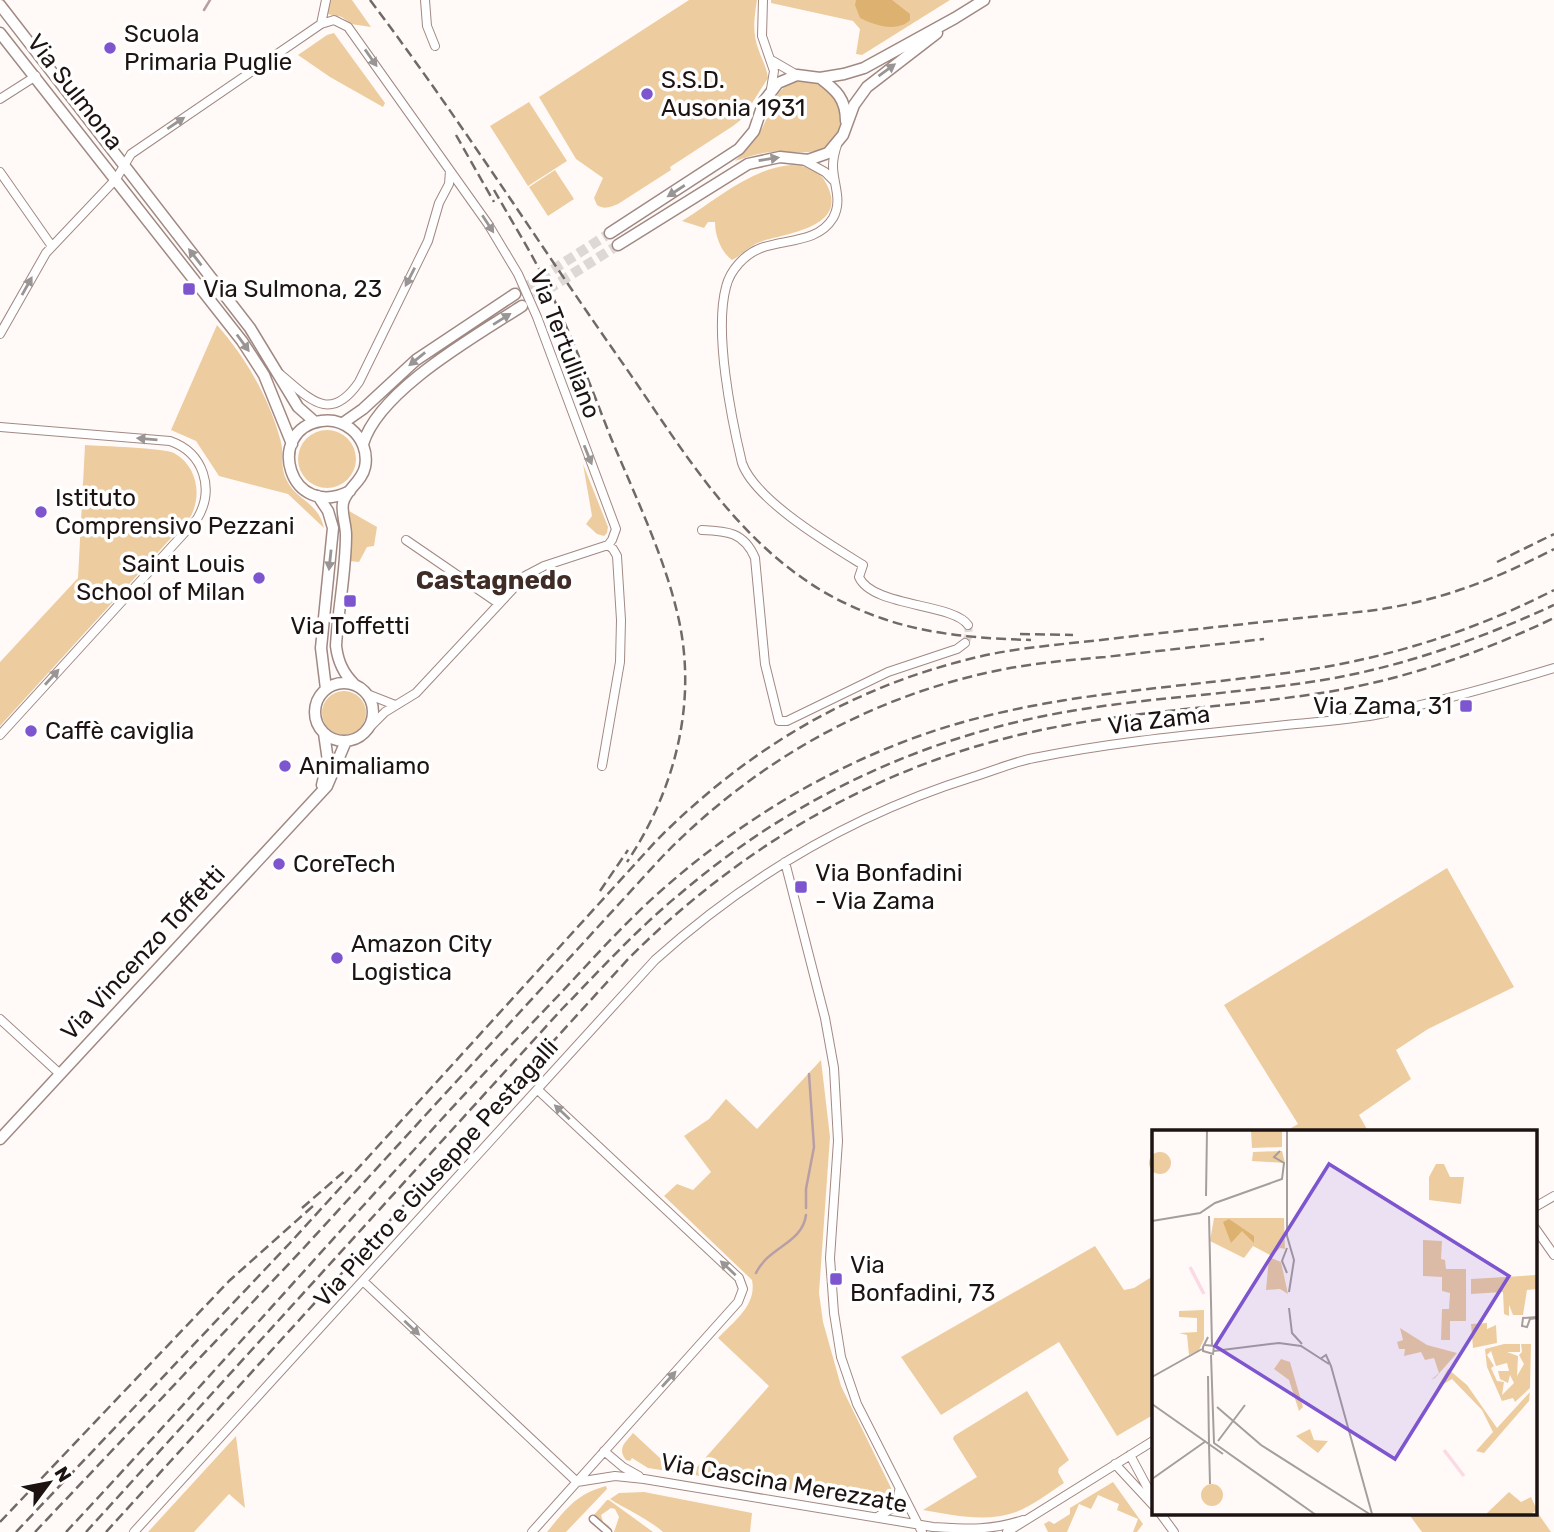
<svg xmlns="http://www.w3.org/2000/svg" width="1554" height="1532" viewBox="0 0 1554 1532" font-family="Rubik,sans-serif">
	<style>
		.green { fill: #edcd9f }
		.forest { fill: #ddb170 }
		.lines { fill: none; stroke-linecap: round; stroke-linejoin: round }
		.stream { stroke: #b89fa6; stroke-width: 2.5 }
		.minor-tunnel { stroke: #ddd8d6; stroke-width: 8; stroke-dasharray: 8 4; stroke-linecap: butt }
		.tertiary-tunnel { stroke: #ddd8d6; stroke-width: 10; stroke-dasharray: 10 5; stroke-linecap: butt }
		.pedestrian-casing { stroke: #a18983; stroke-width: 9 }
		.minor-casing { stroke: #a18983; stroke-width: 10 }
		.tertiary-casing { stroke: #a18983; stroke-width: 13 }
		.pedestrian { stroke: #fff; stroke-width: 6 }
		.minor { stroke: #fff; stroke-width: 8 }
		.tertiary { stroke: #fff; stroke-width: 10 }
		.rail { stroke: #716967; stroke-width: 2.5; stroke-dasharray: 10 5; stroke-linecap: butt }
		.oneway { fill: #999594 }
		.poi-dot { fill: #7d55cf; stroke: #fff; stroke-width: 2.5 }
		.labels { text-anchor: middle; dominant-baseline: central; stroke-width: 7; stroke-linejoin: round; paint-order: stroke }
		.poi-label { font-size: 24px; fill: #1d1412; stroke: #fff; text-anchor: start }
		.street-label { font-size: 24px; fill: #1d1412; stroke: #fff }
		.neighbourhood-label { font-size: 26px; font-weight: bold; fill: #402c27; stroke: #fff }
		.inset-river { fill: none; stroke: #fbdae5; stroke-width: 3.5 }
		.inset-road { fill: none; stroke: #a59e9c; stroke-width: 2 }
		.view { fill: #7d55cf; fill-opacity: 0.15; stroke: #7d55cf; stroke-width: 3.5 }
		.inset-edge { fill: none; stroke: #1d1412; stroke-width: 3.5 }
	</style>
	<rect width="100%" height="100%" fill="#fffaf8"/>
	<path class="green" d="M330,0H352L371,27L351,24L342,17L327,14Z
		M689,0H757C754,19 752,33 759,51C762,60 767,68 768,78L742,119L733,126L670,167L671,170L618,204C611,207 604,210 597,205L594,198L603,178L576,159L539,97Z
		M771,0H950L862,55L856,54L860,29L853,21L771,3Z
		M334,33L385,103L383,107L330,77L298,55L327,35Z
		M808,80C841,89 856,133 821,149C805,156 788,150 772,152C759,153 747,157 735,161C744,152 753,143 760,132C775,107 771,82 808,80Z
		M529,102L567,161L528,186L490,126Z
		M791,165C807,166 820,169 827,185C849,228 786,233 760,242C749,246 742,255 732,260C721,252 715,236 715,222H708L704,228L682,221C716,200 751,168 791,165Z
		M555,170L574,199L548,216L529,187Z
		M217,325C246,358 270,399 281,442C284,454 280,466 286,479C296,501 318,501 324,528L288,494L219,476L196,441L171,430Z
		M298 459a29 29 0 1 1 58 0a29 29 0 1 1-58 0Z
		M85,445C101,446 164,448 174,453C197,466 202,494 191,516L0,726V662L78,578Z
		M583,464L608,527L607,533L604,536L597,534L586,524L592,516Z
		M349,511L377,527L374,546L367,547L359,562L350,561L352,535Z
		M322 713a22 22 0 1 1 44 0a22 22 0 1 1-44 0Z
		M1447,868L1514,987L1428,1029L1396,1050L1411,1079L1359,1115L1368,1131H1286L1298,1124L1224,1005Z
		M821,1060L830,1137L819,1293L823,1322L841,1386L893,1492L892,1498L884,1504L648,1468L632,1458L630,1461L626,1460C617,1448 625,1443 633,1433L674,1471L691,1474L769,1386L718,1338C734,1321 757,1305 752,1280L664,1196L677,1184L693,1190L711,1172L684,1136L709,1119L726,1099L757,1129Z
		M1095,1246L1124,1290L1134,1288L1153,1276V1415L1117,1436L1059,1342L941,1415L901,1357Z
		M1027,1391L1069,1460L1059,1468L1058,1472L1064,1483C1049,1493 1033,1505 1016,1512C986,1523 953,1515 923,1510L977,1477L953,1439L954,1436Z
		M236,1436L245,1508L229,1494L194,1532H148Z
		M1113,1482L1143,1524L1137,1532H1133L1138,1519L1117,1510L1119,1504L1098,1495L1091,1509L1079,1504L1067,1532H1048L1044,1524L1049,1521L1054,1524L1070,1514V1508Z
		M606,1486L607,1489L566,1532H547C566,1509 576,1494 606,1486Z
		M644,1492L752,1513L750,1532H663C647,1518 627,1510 610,1499L619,1493Z
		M607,1500H609L653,1532H614L619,1517L615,1509L611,1508L601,1515L603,1522L609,1526L608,1528L594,1515Z
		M1535,1509L1551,1532H1422L1408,1513H1535Z"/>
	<path class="forest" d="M856,0H892L910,14V20C897,33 874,25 860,18L855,5Z"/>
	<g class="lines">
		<path class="stream" d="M204,10L210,0
			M806,1208V1189L814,1147L809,1074
			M756,1273C769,1246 802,1244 806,1215"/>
		<path class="minor-tunnel" d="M965,643L969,635L968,625"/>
		<path class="tertiary-tunnel" d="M515,294L610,233
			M522,306L618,245"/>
		<defs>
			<path id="pedestrian" d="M593,1519L608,1532"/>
			<path id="minor" d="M425,0L427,26L435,46
				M763,0L762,36L774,71L771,89
				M321,24L326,0
				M773,61L797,75
				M0,99L36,76
				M837,145C835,151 833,158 833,166C833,184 843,200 833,218C818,243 785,239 761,248C745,254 730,270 726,287C714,332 731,417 742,463C755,500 829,544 863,565L859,577C872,607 953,603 968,625
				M805,161L825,172L834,181
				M0,172L51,245
				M0,334L46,253L116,179L131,154L321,24L334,20L348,27L488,224L518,274L537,317L616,529L612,540L608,545L544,566L525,576L416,693L385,712L369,728
				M280,374C310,399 330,424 359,382L428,241L439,203L449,184L450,171
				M0,427L170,441C204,453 215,489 197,519L0,735
				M702,530C727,531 744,532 755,558L765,664L779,721H787L888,672L957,649L965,643
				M406,540L498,603
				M367,694L395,705
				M602,766L620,662L621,620L617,556L613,549L608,545
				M785,862L825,1018L834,1068L838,1141L830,1258L834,1313L841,1357L857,1404L922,1532
				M0,1019L60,1074
				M1535,1207L1554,1196
				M1535,1228L1554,1255
				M363,1281L577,1482
				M604,1451L623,1467L639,1476
				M1130,1455L1153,1498
				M1115,1464L1153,1505
				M577,1482L615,1476L644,1479L933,1527C967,1529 990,1531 1023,1520
				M1160,1513L1174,1532
				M879,1516L899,1504V1491
				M134,1532L655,960C747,877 854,814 973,777C993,771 1013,762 1034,758C1117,741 1201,734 1286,725C1315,722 1346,720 1375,715C1436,703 1495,686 1554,668
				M532,1532L738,1302L743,1289L739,1278L538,1090
				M1007,1532L1153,1441"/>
			<path id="tertiary" d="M0,5L250,328L298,407L315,422
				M0,33L242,341L264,375L292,444
				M820,78C836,90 846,99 846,121
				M610,233L739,149L754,131L764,101L778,83L797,75L820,78L844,74L864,68L955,18L984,0
				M618,245L748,164L780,157L808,160L828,153L843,135L854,105L867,87L937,33
				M343,423L363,409L416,360L515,294
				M363,444C379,390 476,336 522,306
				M350,491C289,522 264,430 321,421C332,419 342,422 351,429C362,438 368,452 365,467C362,482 346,489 343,503C341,513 346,524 346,535C346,572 338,609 336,646C338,662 343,673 354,684
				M318,496L328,511L333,528L321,648L326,689
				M315 712a29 29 0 1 1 58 0a29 29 0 1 1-58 0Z
				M322,785L328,761L324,733
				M0,1139L327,786L346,741"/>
		</defs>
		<use href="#pedestrian" class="pedestrian-casing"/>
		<use href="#minor" class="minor-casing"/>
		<use href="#tertiary" class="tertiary-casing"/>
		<use href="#pedestrian" class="pedestrian"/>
		<use href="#minor" class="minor"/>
		<use href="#tertiary" class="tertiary"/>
		<path class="rail" d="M370,0C460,119 540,246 626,368C682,449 733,536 819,589C887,630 953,638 1031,640
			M456,135L494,202
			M494,190C512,222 532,253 548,287C572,336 591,387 611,438C635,496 664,555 678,616C698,702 675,790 627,862
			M1497,562L1554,534
			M1020,634L1073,635
			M600,891L628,850
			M302,1208L347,1169
			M0,1522L229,1281L313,1206
			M16,1532L290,1243L656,841C741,755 841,693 958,662C1007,648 1058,645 1109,639C1195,629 1282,620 1368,611C1437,602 1492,581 1554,549
			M35,1532L301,1251L662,857C754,762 870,696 1000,670C1035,663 1070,660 1105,657C1158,651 1211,645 1264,639
			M66,1532C183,1407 297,1278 413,1151C460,1098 509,1047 558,996C589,963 620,928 654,897C729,829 816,774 911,739C1037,692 1169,690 1300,671C1389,658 1474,631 1554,590
			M86,1532L562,1009C601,969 638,928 681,893C785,804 910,743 1044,716C1138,697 1235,695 1329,679C1408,665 1482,638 1554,605
			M106,1532L630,957C746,842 886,761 1046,729C1142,709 1242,707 1339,690C1414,676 1485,651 1554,618"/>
	</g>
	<defs><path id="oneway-solid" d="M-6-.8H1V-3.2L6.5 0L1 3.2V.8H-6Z" transform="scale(1.75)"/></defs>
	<g class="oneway">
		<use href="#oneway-solid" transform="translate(371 58) rotate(55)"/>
		<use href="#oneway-solid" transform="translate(887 70) rotate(-36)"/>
		<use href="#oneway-solid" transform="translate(176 123) rotate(-34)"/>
		<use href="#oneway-solid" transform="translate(769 159) rotate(-9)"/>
		<use href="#oneway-solid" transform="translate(676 191) rotate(147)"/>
		<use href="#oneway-solid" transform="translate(488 224) rotate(57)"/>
		<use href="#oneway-solid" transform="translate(195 257) rotate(-128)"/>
		<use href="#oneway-solid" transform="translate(410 277) rotate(117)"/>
		<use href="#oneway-solid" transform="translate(27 286) rotate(-61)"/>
		<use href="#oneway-solid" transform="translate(502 319) rotate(-32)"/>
		<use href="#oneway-solid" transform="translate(243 343) rotate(54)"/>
		<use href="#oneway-solid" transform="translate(417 359) rotate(141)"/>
		<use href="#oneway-solid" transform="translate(147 439) rotate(-175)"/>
		<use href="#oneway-solid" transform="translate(588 455) rotate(68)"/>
		<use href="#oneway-solid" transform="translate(330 560) rotate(96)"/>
		<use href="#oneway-solid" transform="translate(52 677) rotate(-48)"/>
		<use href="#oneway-solid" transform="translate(562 1112) rotate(-137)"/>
		<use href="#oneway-solid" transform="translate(728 1268) rotate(-137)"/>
		<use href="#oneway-solid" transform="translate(412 1328) rotate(43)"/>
		<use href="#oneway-solid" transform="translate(669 1379) rotate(-48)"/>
	</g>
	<g class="poi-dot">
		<circle cx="110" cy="48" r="7"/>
		<circle cx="647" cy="94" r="7"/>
		<rect x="182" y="282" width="14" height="14" rx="3.5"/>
		<circle cx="41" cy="512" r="7"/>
		<circle cx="259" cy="578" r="7"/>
		<rect x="343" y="594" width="14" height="14" rx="3.5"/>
		<rect x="1459" y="699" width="14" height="14" rx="3.5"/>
		<circle cx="31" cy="731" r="7"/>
		<circle cx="285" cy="766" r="7"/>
		<circle cx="279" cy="864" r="7"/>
		<rect x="794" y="880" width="14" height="14" rx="3.5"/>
		<circle cx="337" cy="958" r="7"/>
		<rect x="829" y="1272" width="14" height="14" rx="3.5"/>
	</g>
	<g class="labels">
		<g class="poi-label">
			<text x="124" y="34">Scuola<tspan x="124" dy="28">Primaria Puglie</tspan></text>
			<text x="661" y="80">S.S.D.<tspan x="661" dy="28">Ausonia 1931</tspan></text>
			<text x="203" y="289">Via Sulmona, 23</text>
			<text x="55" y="498">Istituto<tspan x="55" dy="28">Comprensivo Pezzani</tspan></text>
			<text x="245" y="564" text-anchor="end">Saint Louis<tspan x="245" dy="28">School of Milan</tspan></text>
			<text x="350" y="626" text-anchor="middle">Via Toffetti</text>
			<text x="1452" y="706" text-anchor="end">Via Zama, 31</text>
			<text x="45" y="731">Caffè caviglia</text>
			<text x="299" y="766">Animaliamo</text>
			<text x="293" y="864">CoreTech</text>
			<text x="815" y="873">Via Bonfadini<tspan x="815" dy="28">- Via Zama</tspan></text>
			<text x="351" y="944">Amazon City<tspan x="351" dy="28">Logistica</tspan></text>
			<text x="850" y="1265">Via<tspan x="850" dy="28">Bonfadini, 73</tspan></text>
		</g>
		<g class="street-label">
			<text transform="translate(75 92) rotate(52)">Via Sulmona</text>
			<text transform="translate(565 344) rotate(69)">Via Tertulliano</text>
			<text transform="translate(1159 720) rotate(-7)">Via Zama</text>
			<text transform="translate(143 953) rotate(-47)">Via Vincenzo Toffetti</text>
			<text transform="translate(436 1173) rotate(-48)">Via Pietro e Giuseppe Pestagalli</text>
			<text transform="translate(784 1483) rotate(10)">Via Cascina Merezzate</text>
		</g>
		<g class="neighbourhood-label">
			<text x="494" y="580">Castagnedo</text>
		</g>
	</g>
	<g transform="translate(1152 1130)">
		<rect width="385" height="385" fill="#fffaf8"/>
		<path d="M99,1H130V17L100,18ZM130,21L133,33L100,31L101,22ZM-3 33a11 11 0 1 1 22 0a11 11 0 1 1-22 0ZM284,34H292L298,47H312L309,74L277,70V47ZM62,88H132L133,119L128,118L120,126L101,116L92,128L58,111ZM271,110L290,111L289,129L293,130L294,139H314V191H298V210H289L290,179H297L298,163L290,161V147L271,146ZM117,127L129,132L136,164L128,159L114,160ZM385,145V159L375,160L371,185H361L357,175V186L352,184L351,162L319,164V149ZM52,180V209L47,220L37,225L35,205L27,203L45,202V188L27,187V181ZM335,193V199L344,195L345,213L321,218L319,194ZM248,198L275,215L305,223L283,248L279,250L287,243L282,228L273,230L269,222L252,226L253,219H247L245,212L251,210ZM352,214H368V222H355L366,226L365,246L372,234L367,225L370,222L369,214H379L378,258L363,272L361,268L350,271L335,237L333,219ZM339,221L344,236L355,233L357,241H346L348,249L356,253L358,245L362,253L350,265L352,252L345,251L339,238L342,236L335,225ZM129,229L138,232L151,277L147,281L137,250L122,239ZM296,239L315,255L345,298L378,262L377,271L332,323L324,321L341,302L330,280L300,249L285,258ZM158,299L162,310L176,311L166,323L144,306ZM49 365a11 11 0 1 1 22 0a11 11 0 1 1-22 0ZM357,362L369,372L379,367L385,380L377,385H333Z" fill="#edcd9f" fill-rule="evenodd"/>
		<path d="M77,89L102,106V113L90,101L79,113L71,92Z" fill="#ddb170"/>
		<path class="inset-river" d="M38,137L52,164M292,320L312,346"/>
		<path class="inset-road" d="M135,0V45M135,45V106L142,130L137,162M54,66L55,0M57,86L60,215M0,91L48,83L63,73L130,49L132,33L122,27L128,21M135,118L130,131L135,143M137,178L140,203L150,214M385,187L371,188L370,196L375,197L378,189L385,188M53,215L62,216L61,224L51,221V217L56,207M62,221L127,213L149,216L177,234M59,225L62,313L164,385M168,229L174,225L179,236L220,384M56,246L57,315M0,247L50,219M0,274L71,324M65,277L109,315L219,385M66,311L93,275M57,315L58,354M0,349L54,311"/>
		<path class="view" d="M177,34L357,146L243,329L63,216Z"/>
		<rect width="385" height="385" class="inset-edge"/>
	</g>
	<g transform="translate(49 1483) rotate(58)" stroke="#ffffff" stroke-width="5" paint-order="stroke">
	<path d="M0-5L12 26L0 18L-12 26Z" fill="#1d1412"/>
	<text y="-10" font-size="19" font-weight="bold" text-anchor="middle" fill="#1d1412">N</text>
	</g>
</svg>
